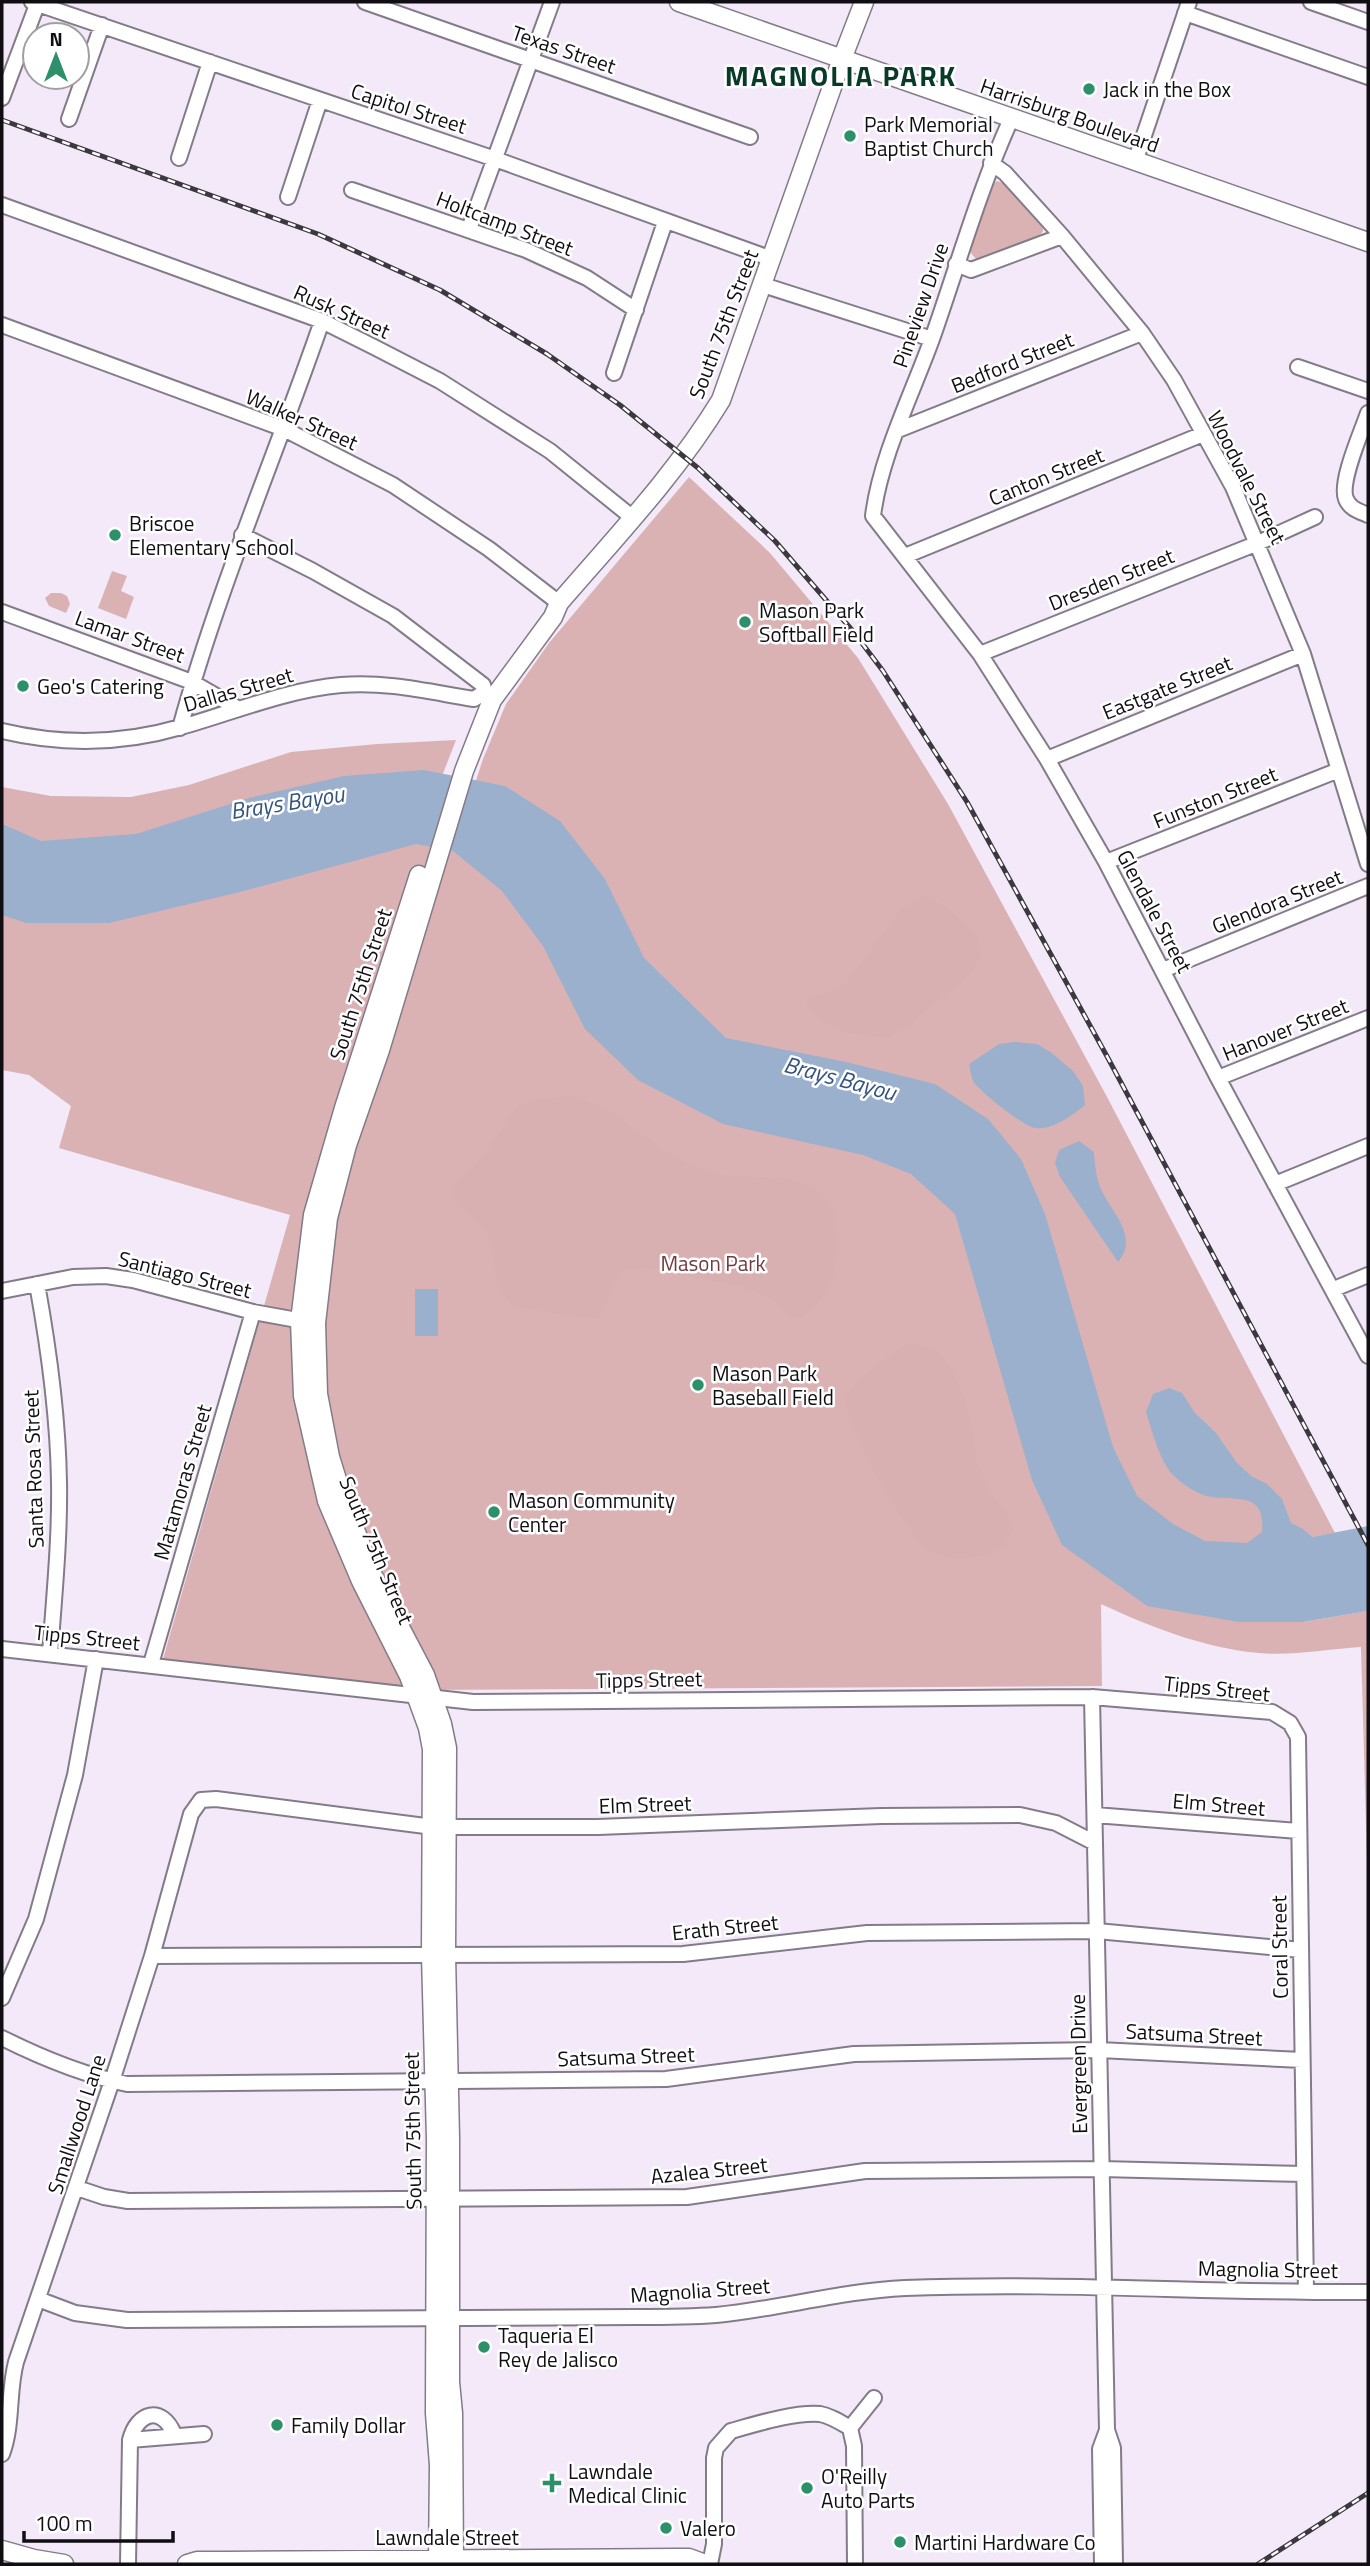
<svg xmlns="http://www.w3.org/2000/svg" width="1370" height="2566" viewBox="0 0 1370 2566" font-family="'Titillium Web',sans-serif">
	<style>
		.green { fill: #dab2b4 }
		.forest { fill: #d9b0b2 }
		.water { fill: #9ab0cd }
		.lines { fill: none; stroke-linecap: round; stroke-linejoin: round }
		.minor-casing { stroke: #847b89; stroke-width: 18 }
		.major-casing { stroke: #847b89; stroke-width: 21 }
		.minor { stroke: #fff; stroke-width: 14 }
		.major { stroke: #fff; stroke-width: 18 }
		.rail-casing { stroke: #3c383f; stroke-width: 5 }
		.rail { stroke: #fff; stroke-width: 2.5; stroke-dasharray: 8; stroke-linecap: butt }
		.poi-dot { fill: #2e906b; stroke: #fff; stroke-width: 2.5 }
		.labels { text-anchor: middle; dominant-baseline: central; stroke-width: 5; stroke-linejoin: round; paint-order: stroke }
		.street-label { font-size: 21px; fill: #110e13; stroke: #fff }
		.poi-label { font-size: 21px; fill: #110e13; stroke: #fff; text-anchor: start }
		.park-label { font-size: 21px; fill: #733b40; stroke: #fff }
		.water-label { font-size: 23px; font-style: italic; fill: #32547d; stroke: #fff }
		.district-label { font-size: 28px; font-weight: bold; letter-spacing: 2px; fill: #093927; stroke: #fff }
	</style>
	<rect width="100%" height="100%" fill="#f3e9f8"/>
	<path class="green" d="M997,181L1006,184L1043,225V231L1039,237L977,260L969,251L992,185Z
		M689,477L770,553L858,658L948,804L1106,1095L1335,1533L1273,1544L1303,1622L1368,1611V1896L1361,1647C1330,1649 1290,1656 1259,1653C1203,1648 1151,1627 1101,1604L1102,1686L418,1690L163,1659L290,1215L59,1148L71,1106L29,1075L2,1070V787L51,796L131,797L189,785L291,752L377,744L456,740L416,843L453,851L483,759L506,704L549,643Z
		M112,571L127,576L121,591L134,597L126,619L98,608Z
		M51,593H61L67,596L70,604L66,613L49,606L45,598Z"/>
	<path class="forest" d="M925,895L947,907L978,937L981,958L967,977L913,1022L887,1038L844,1032L820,1019L808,1008L806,999L825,994L845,984L900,910Z
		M572,1096C582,1099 592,1102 602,1107C633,1124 658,1150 691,1164C701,1168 711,1173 721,1175C757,1180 814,1168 832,1208C838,1221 837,1237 837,1250C838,1278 824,1303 802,1318L789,1315L773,1299L739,1286L644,1268L620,1271L608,1301L597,1319C568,1317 541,1310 513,1307C507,1300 501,1292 498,1283C494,1266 495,1245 484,1230C472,1211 457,1216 451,1187L472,1168L490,1146L515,1109L537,1098Z
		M910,1343C917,1345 925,1345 932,1348C952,1355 969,1408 972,1428C975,1445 975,1460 982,1476C990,1494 1005,1508 1013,1527C1010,1533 1008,1542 1003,1546C984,1561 946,1562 927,1549C906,1535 843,1422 846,1398C848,1383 896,1351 910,1343Z"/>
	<path class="water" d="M424,770L505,786L560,821L605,879L644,958L726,1038L846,1062L935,1084L988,1119L1021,1159L1045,1214L1113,1447L1137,1496L1173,1524L1205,1541L1247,1543L1262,1532C1267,1485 1226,1505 1201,1494C1193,1491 1180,1482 1174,1476C1160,1463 1152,1430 1146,1412L1153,1394L1169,1388L1182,1393L1195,1413L1216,1433L1237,1463L1251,1476L1267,1484L1282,1499L1291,1523L1303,1529L1312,1537L1368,1526V1611L1303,1622H1239L1147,1606L1062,1545L1032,1480L955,1214L911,1174L863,1155L723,1124L638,1080L585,1029L543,946L502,891L453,851L416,844L240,892L109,923H26L2,915V824L41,841L136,834L249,798L344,776Z
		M1014,1042L1037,1044L1052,1053L1073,1071L1083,1086L1085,1105C1073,1115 1051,1131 1035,1128C1023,1126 979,1091 973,1081C971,1076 970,1069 969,1064L999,1044Z
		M1079,1141L1094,1152C1095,1165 1096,1179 1102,1191C1113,1214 1139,1237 1118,1262L1060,1177L1055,1163L1059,1150Z
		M415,1289H438V1336H415Z"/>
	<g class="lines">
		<defs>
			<path id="minor" d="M32,2L495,159L772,259
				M365,2L750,137
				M1311,2L1368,22
				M1185,13L1368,77
				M2,98L38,2
				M69,119L102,25
				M1011,119C979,190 958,265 932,339C912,394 880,458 873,516L980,654L1047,759L1106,862L1218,1078L1368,1356
				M179,158L210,62
				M1135,162L1189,2
				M991,163L1005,173L1062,236L1142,333L1174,380L1233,487L1303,654L1368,864
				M352,190L526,250L587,278L636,310
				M288,197L320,100
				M2,205L322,321L374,347L440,381L550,451L633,518
				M469,229L552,2
				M956,264L971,270L1062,236
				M763,285L932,339
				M2,325L284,429L393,485L489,549L559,603
				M1298,367L1368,391
				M614,373L665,222
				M1368,413C1362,431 1339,482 1346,499C1350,509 1359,511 1368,515
				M898,430L1142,333
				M905,556L1203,434
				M2,612L192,682L239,709
				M980,654L1258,543L1315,517
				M180,728C218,589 275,457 322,321
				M2,731C61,745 123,744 181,727C234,712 286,690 341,685C386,681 430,692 474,699L485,692L483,685L393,616L313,571L242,535
				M1047,759L1303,654
				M1106,862L1339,770
				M1163,970L1368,886
				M1218,1078L1368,1018
				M1275,1184L1368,1146
				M37,1284C49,1350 58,1415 59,1482C60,1539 54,1597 50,1654
				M1334,1289L1368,1275
				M2,1291L73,1277L106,1276L133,1280L253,1312L308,1322
				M2,1649L473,1702L1092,1697L1272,1712L1290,1723L1298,1737L1306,2292
				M151,1664L253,1312
				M1092,1697L1107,2430L1113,2448L1115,2564
				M1095,1815L1298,1831
				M152,1956L683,1954L867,1933L1097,1931L1301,1950
				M2,1998L36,1919L75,1775L96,1659
				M2,2038C42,2058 83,2075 127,2084L666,2079L854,2054L1099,2050L1302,2060
				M77,2188L104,2197L128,2201L687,2197L865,2171L1101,2169L1304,2174
				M38,2299L75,2313L127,2320L636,2317C663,2317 689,2317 716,2315C779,2309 841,2291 905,2288C1059,2282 1213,2293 1367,2292
				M850,2428L854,2446L855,2564
				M850,2428L874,2398
				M130,2440L204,2434
				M2,2454C13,2425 8,2392 16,2362L112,2081L152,1956L191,1814L201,1800L216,1799L433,1827H598L881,1816L1020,1815L1056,1823L1095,1843
				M128,2564L130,2440C137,2412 162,2405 174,2434
				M710,2564L714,2544V2458L716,2448L731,2431C756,2424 794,2412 820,2414C831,2416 840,2422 850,2428
				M1102,2564L1100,2449L1107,2430"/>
			<path id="major" d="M679,2L1368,242
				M419,875L344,1108L313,1215L300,1321L303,1396L327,1501L361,1581L409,1676L428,1728L432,1749L431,1955L436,2139L435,2413L439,2465L438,2564
				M2,2550L34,2559L64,2564
				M187,2564L197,2561H227L677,2558H689L705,2564
				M454,2564L453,2413L450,2382V2138L446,1955L447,1748L442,1724L425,1675L373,1576L342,1496L330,1457L318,1394L316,1323L328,1218L347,1145L380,1050L464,771L492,700L553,617L559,603C615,538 676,474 721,400L842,59L864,2"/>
		</defs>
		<use href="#minor" class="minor-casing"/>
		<use href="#major" class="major-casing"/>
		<use href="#minor" class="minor"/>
		<use href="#major" class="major"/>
		<defs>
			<path id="rail" d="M2,120L318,234L440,290L547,354L620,405L698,468L775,541L852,630L883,671L967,802L1109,1060L1368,1545
				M1258,2564L1368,2493"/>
		</defs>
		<use href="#rail" class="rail-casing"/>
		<use href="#rail" class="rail"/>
	</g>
	<g class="poi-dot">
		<circle cx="1089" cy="89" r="7"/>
		<circle cx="850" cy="136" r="7"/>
		<circle cx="115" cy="535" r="7"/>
		<circle cx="745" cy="622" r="7"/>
		<circle cx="23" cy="686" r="7"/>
		<circle cx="698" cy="1385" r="7"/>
		<circle cx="494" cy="1512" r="7"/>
		<circle cx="484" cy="2347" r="7"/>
		<circle cx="277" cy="2425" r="7"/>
		<path d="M548.5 2472.5h7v7h7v7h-7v7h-7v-7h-7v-7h7z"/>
		<circle cx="807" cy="2488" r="7"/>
		<circle cx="666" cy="2528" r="7"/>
		<circle cx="900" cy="2542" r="7"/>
	</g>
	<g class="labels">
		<g class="street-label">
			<text transform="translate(564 49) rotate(19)">Texas Street</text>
			<text transform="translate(409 108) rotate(18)">Capitol Street</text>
			<text transform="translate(1070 115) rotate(19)">Harrisburg Boulevard</text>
			<text transform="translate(505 223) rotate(21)">Holtcamp Street</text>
			<text transform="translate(920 305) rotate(-71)">Pineview Drive</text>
			<text transform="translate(342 311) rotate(24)">Rusk Street</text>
			<text transform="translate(723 324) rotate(-69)">South 75th Street</text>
			<text transform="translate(1012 362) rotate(-22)">Bedford Street</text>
			<text transform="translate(302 419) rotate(24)">Walker Street</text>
			<text transform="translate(1046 476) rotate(-22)">Canton Street</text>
			<text transform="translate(1247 477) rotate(63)">Woodvale Street</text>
			<text transform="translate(1111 579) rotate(-22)">Dresden Street</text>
			<text transform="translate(130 636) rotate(20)">Lamar Street</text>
			<text transform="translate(1167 687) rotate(-22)">Eastgate Street</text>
			<text transform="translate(238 689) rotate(-16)">Dallas Street</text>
			<text transform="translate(1215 797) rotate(-22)">Funston Street</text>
			<text transform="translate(1277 901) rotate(-22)">Glendora Street</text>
			<text transform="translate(1155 911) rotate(62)">Glendale Street</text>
			<text transform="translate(360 984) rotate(-72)">South 75th Street</text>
			<text transform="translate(1285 1029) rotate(-22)">Hanover Street</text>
			<text transform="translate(185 1274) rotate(14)">Santiago Street</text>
			<text transform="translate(33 1469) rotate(-92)">Santa Rosa Street</text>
			<text transform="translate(182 1482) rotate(-74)">Matamoras Street</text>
			<text transform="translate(377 1550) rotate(67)">South 75th Street</text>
			<text transform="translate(87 1637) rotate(6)">Tipps Street</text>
			<text transform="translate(649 1679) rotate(-1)">Tipps Street</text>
			<text transform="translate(1217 1688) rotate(6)">Tipps Street</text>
			<text transform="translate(645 1804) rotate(-2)">Elm Street</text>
			<text transform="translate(1219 1804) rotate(5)">Elm Street</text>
			<text transform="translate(725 1927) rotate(-6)">Erath Street</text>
			<text transform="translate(1279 1947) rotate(-91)">Coral Street</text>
			<text transform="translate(1194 2034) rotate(3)">Satsuma Street</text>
			<text transform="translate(626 2056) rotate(-2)">Satsuma Street</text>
			<text transform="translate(1078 2064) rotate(-91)">Evergreen Drive</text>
			<text transform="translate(76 2124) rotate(-72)">Smallwood Lane</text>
			<text transform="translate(412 2131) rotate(-91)">South 75th Street</text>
			<text transform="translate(709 2170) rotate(-6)">Azalea Street</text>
			<text transform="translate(1268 2269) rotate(1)">Magnolia Street</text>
			<text transform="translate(700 2290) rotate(-4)">Magnolia Street</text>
			<text x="447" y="2537">Lawndale Street</text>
		</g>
		<g class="poi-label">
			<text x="1103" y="89">Jack in the Box</text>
			<text x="864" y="124">Park Memorial<tspan x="864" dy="24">Baptist Church</tspan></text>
			<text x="129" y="523">Briscoe<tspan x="129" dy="24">Elementary School</tspan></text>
			<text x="759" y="610">Mason Park<tspan x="759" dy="24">Softball Field</tspan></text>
			<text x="37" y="686">Geo's Catering</text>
			<text x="712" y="1373">Mason Park<tspan x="712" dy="24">Baseball Field</tspan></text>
			<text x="508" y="1500">Mason Community<tspan x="508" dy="24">Center</tspan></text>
			<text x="498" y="2335">Taqueria El<tspan x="498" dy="24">Rey de Jalisco</tspan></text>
			<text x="291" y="2425">Family Dollar</text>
			<text x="568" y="2471">Lawndale<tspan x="568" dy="24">Medical Clinic</tspan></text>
			<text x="821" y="2476">O'Reilly<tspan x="821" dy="24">Auto Parts</tspan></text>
			<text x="680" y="2528">Valero</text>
			<text x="914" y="2542">Martini Hardware Co</text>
		</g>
		<g class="park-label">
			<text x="713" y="1263">Mason Park</text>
		</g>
		<g class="water-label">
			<text transform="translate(287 802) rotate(-9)">Brays Bayou</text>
			<text transform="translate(840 1078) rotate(15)">Brays Bayou</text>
		</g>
		<g class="district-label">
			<text x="841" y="75">MAGNOLIA PARK</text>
		</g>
	</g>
	<rect width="1370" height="2566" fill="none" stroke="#110e13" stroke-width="7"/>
	<g transform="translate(56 56)"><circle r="33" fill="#ffffff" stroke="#a09fa1" stroke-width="2"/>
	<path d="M0-5L12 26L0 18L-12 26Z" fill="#2e906b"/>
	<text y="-10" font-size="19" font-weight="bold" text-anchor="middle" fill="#110e13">N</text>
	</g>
	<path d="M24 2531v10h149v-10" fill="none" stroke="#110e13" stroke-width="3.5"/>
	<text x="35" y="2531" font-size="21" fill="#110e13" stroke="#ffffff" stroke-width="5" paint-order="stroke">100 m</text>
</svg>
